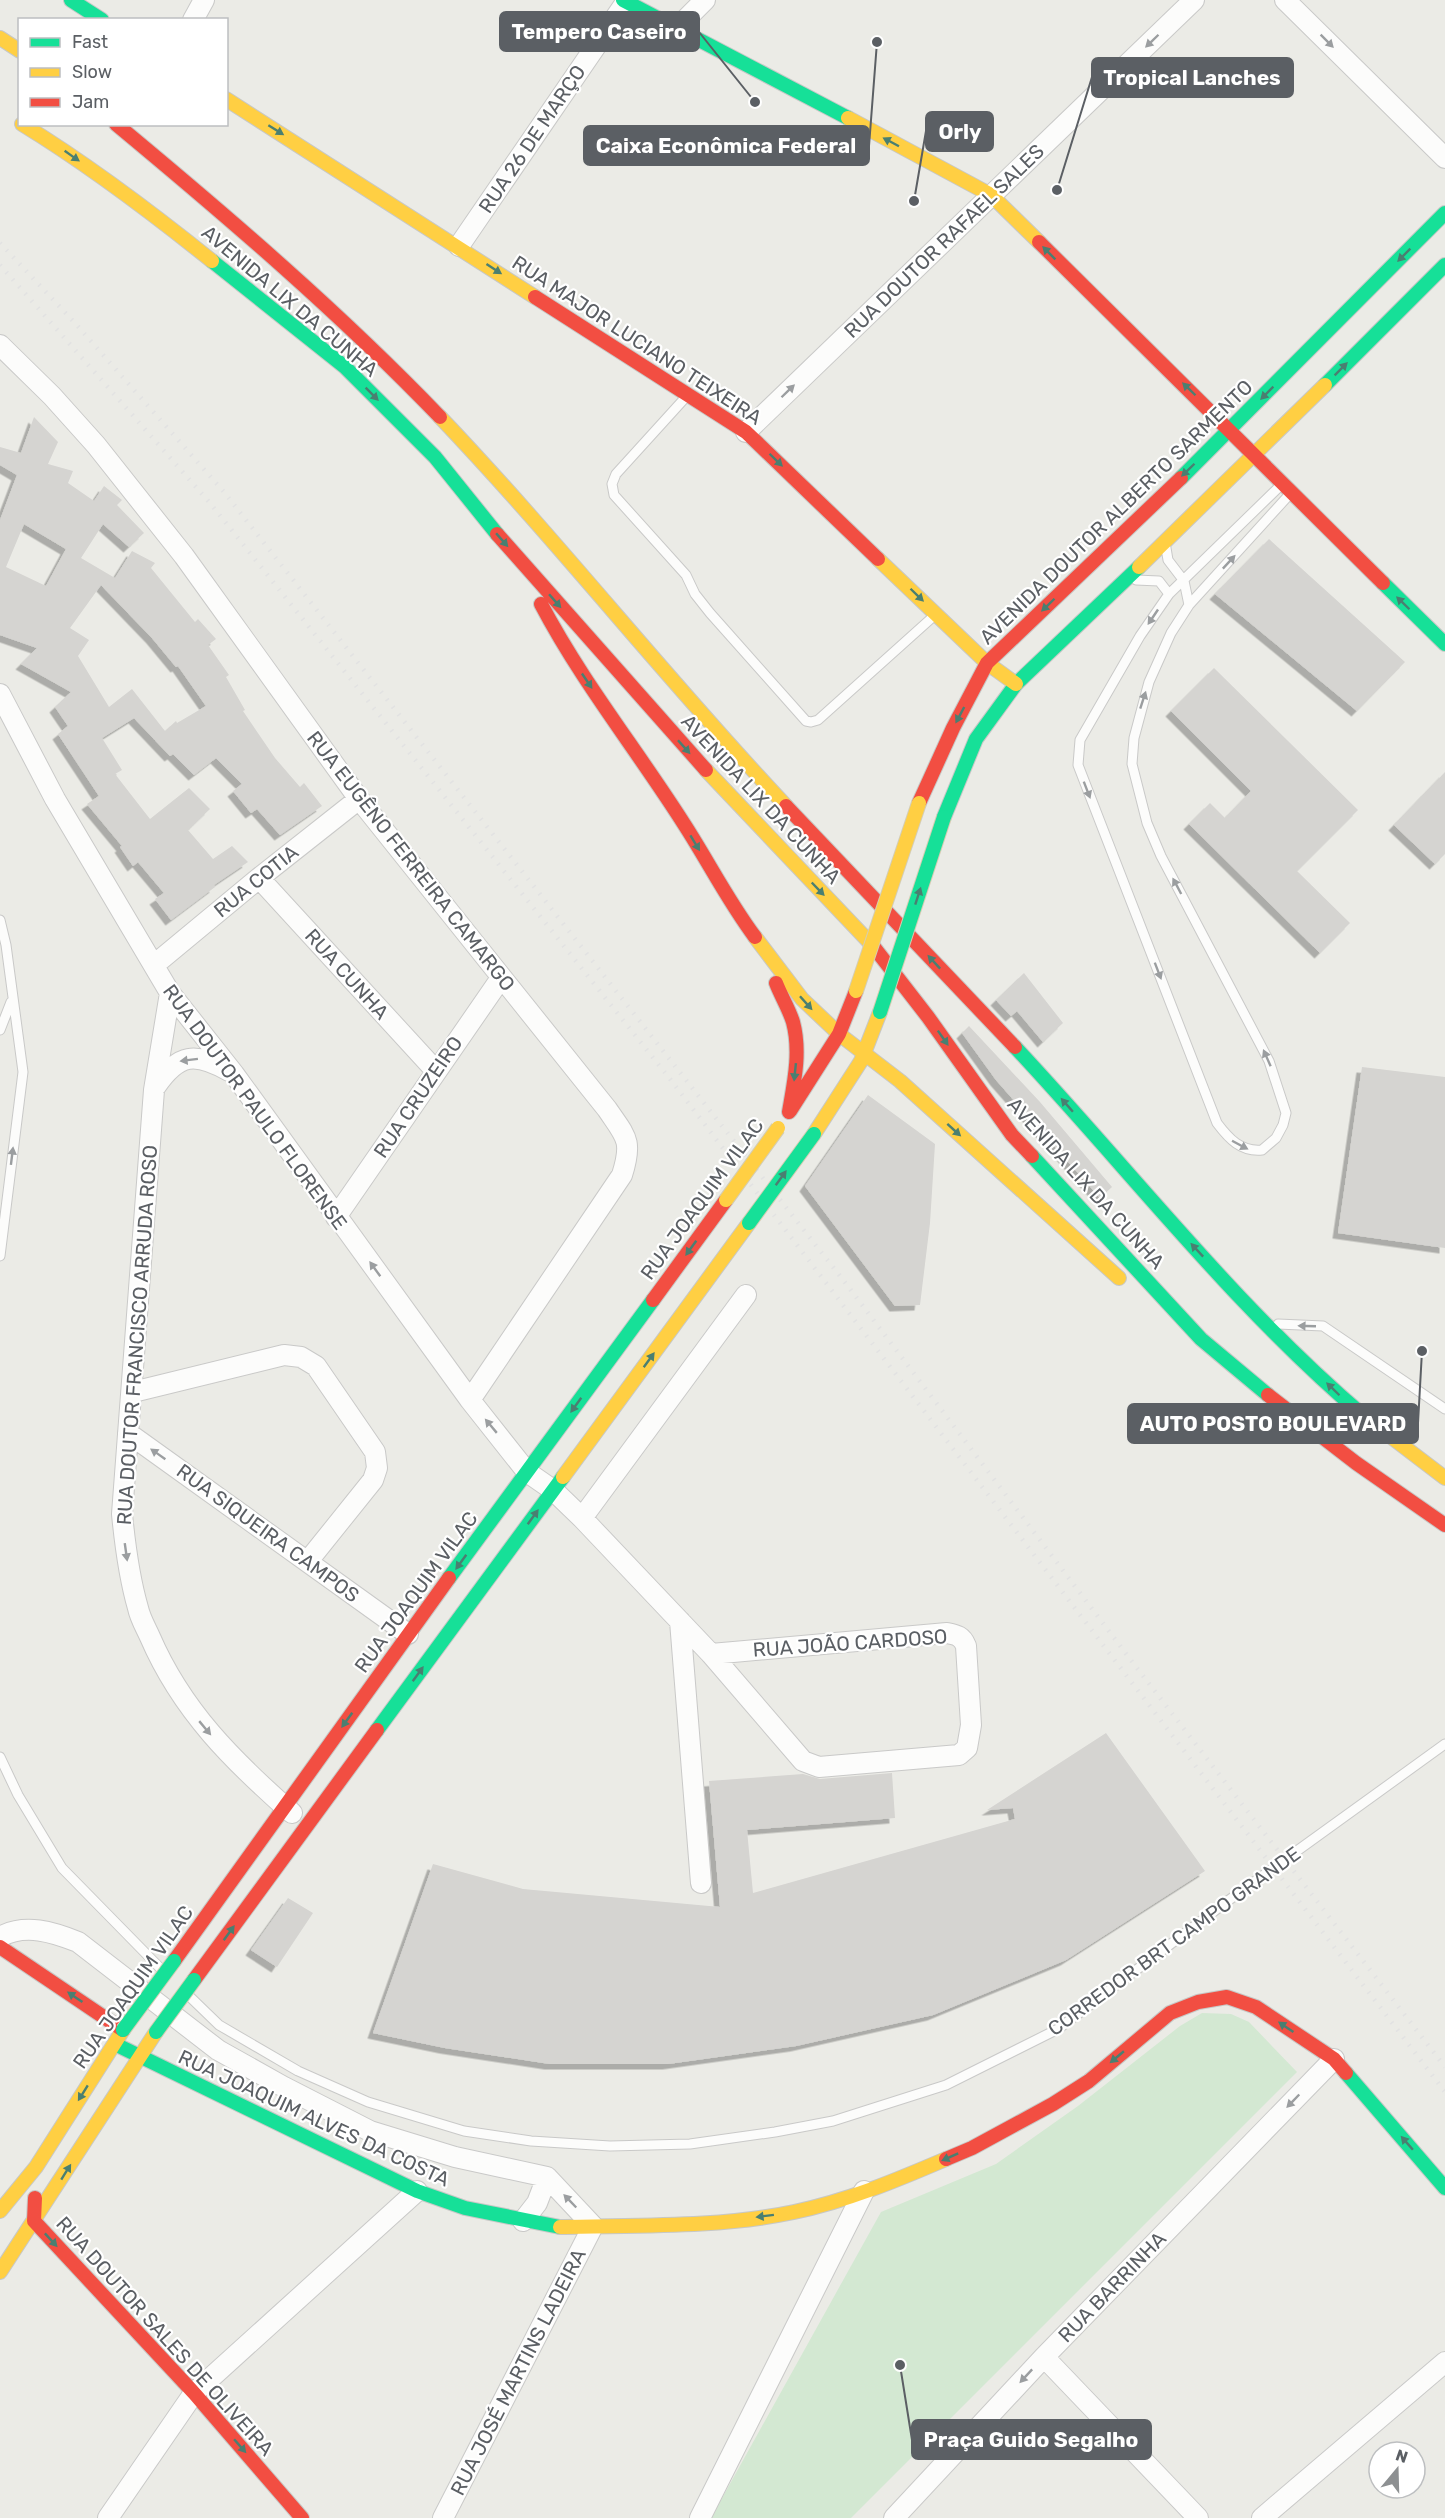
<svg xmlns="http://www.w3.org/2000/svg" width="1445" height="2518" viewBox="0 0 1445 2518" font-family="Rubik,sans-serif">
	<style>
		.green { fill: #d3e8d2 }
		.building { fill: #d5d4d1; fill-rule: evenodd; filter: url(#shadow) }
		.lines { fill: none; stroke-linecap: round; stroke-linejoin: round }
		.lane-casing { stroke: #c9c9c8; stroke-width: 11 }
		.street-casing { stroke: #c9c9c8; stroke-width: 22 }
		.fast-casing { stroke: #c7c8c6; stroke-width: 16 }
		.slow-casing { stroke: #c7c8c6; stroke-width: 16 }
		.jam-casing { stroke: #c7c8c6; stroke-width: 16 }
		.lane { stroke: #fcfcfb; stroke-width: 9 }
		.street { stroke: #fcfcfb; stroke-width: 20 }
		.fast { stroke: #16e098; stroke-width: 14 }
		.slow { stroke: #ffcf43; stroke-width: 14 }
		.jam { stroke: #f24e42; stroke-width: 14 }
		.rail { stroke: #e2e2e2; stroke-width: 4.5; stroke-dasharray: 1.5 8; stroke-linecap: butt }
		.fast-bridge-casing { stroke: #d4cdb3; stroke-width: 16; stroke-linecap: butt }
		.slow-bridge-casing { stroke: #d4cdb3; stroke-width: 16; stroke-linecap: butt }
		.fast-bridge { stroke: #16e098; stroke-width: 14 }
		.slow-bridge { stroke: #ffcf43; stroke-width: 14 }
		.oneway { fill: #9b9ea0 }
		.oneway2 { fill: #4a7f71 }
		.labels { text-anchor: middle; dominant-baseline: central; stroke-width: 4.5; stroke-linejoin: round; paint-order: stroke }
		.street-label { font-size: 20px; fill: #5b5f64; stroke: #fff }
		.leader { fill: none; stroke: #5b5f64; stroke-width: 2 }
		.callout-dot { fill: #5b5f64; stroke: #fff; stroke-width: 2 }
		.callout { fill: #5b5f64; stroke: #5b5f64; stroke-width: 2 }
		.callout-label { font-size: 21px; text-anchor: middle; font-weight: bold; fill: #fff }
	</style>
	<defs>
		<filter id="shadow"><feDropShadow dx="-5.5" dy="5.5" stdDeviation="0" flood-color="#0004"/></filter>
	</defs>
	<rect width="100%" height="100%" fill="#ebebe6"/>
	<path class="green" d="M1202,2013L1231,2014L1249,2022L1297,2072L851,2518H711L881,2212L996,2164L1078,2106L1180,2026Z"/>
	<path class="building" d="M34,417L58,442L48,464L73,471L68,483L94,501L104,486L122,500L117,505L144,533L129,547L103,524L81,558L115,578L132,551L155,563L151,568L195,622L198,619L216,639L208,645L229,675L226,677L245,710L243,711L275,758L300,787L304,783L322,806L280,835L257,809L251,813L233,791L242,784L216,758L194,775L173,754L170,756L134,718L102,738L122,770L115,774L150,819L189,788L210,809L188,830L213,859L232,846L248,862L214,885L215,887L171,920L155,899L164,893L138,862L133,866L120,847L122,846L87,804L99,796L58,734L68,726L55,707L71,692L21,664L37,648L0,635V520L17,475L0,465V447L21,453ZM24,524L66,549L46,586L6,567ZM101,585L152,638L176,667L178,666L206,706L177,723L176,721L165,731L132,689L109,707L78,656L89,640L70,628Z
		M1269,539L1405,662L1357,711L1215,594Z
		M1214,668L1358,810L1297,871L1350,923L1320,953L1189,824L1210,803L1225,818L1251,791L1171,711Z
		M1445,772V854L1435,864L1394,825Z
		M1024,973L1063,1023L1043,1042L1017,1011L1011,1016L996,1000Z
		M969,1026L1040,1102L1112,1187L1100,1198L996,1080L962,1033Z
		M1362,1067L1445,1077V1248L1338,1233Z
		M868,1095L935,1144L930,1223L920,1305L895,1306L805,1186Z
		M1106,1733L1205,1871L1066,1960L933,2015L796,2046L668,2064H550L445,2048L373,2033L433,1864L523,1889L720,1907L709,1781L803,1774L820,1779L892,1773L895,1818L747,1830L753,1893L1015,1819L1013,1808L987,1810Z
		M288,1898L313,1913L277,1967L251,1950Z"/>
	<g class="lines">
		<defs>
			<path id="lane" d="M685,398L616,474L612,484L614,495L686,575L695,594L710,613L806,721L811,722L818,720L935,615
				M1166,548L1168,560L1184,581L1189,605
				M1136,580L1159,581L1169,594L1140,636L1080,740L1078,765L1217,1123C1229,1139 1241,1152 1262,1150L1276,1138L1283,1125L1286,1113L1269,1061L1161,856L1147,823L1132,764L1134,738L1149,682L1171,633L1189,605L1289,495
				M1169,594L1281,485
				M0,920L6,945L23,1072L0,1256
				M0,1030L11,1002
				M1278,1324L1323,1326L1445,1409
				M0,1757L18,1795L62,1868L162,1970
				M187,1994L219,2025L298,2071L368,2102L464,2131L531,2141L610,2146L690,2144L775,2132L833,2121L946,2085L1058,2029L1229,1900L1445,1744"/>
			<path id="street" d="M1285,0L1445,158
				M193,20L204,0
				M678,27L705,0
				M459,246L626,2
				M0,345L52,396L96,445L184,556L359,799L607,1109C626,1137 633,1140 622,1175L470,1400
				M746,432L1194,0
				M0,694L55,799L170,993L234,1074L470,1400L527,1472L553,1490L582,1518L711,1654L803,1761L819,1767L959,1755L967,1748L971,1725L966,1646C962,1636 957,1635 947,1633L711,1654
				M259,878L436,1071
				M154,965L259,878L359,799
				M170,993L154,1090L122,1514C125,1545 129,1577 138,1608C140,1618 146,1628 150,1637C182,1711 233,1761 292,1813
				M156,1086C179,1053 195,1052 229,1071
				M336,1217L501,978
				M133,1392L284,1355L301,1357L316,1366L375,1452L377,1468L373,1480L308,1561
				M128,1433L408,1634
				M582,1518L746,1295
				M680,1621L701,1883
				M0,1937C25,1923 53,1932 78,1942L218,2050L284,2087L370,2131L455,2157L547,2177L593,2226L443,2518
				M523,2221L537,2203L547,2177
				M1044,2357L1198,2518
				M108,2518L194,2393L417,2191
				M700,2518L864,2191
				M894,2518L1044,2357L1334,2059
				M1262,2518L1445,2362"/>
			<path id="fast" d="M71,0L102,20
				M623,0L848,118
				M212,261L345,367L435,457L497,534
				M1325,385L1445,265
				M1181,478L1445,213
				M1383,583L1445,644
				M944,817L976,739L1016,684L1139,567
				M1015,1047C1131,1171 1235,1307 1365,1417
				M1032,1156L1201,1339L1268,1395
				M449,1578L653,1300
				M377,1730L563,1477
				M121,2047L417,2191L465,2208L560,2227
				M1346,2073L1445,2188"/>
			<path id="slow" d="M0,38L20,51
				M226,99L535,297
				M848,118L991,195L1039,242
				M22,124C89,165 151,212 212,261
				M440,417C560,543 667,680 786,806
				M878,559L987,663L1016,684
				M1139,567L1325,385
				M706,770L873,946
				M755,937L802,999L839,1034L900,1081L1119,1278
				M814,1134L861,1061L880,1012
				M1365,1417L1445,1478
				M563,1477L749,1223
				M0,2211L36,2167L123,2030
				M560,2227C638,2225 718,2228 794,2212C847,2201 897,2180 946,2159
				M0,2272L156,2032"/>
			<path id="jam" d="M116,124C228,217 339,312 440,417
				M1039,242L1383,583
				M535,297L746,432L878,559
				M497,534L706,770
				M541,604C582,682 637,750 684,824C708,861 728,901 755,937
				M919,803L953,728L987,663L1181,478
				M786,806L1015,1047
				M873,946L928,1017L1012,1135L1032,1156
				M776,983C781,996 789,1009 793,1022C801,1052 794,1083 789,1112
				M790,1111L839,1034L856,991
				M653,1300L726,1200
				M1268,1395L1356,1463L1445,1525
				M0,1947L123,2030
				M174,1961L449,1578
				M194,1980L377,1730
				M946,2159L972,2148L1053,2104L1089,2081L1170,2013L1198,2002L1227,1997L1256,2007L1334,2059L1346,2073
				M35,2198L34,2221L194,2393L302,2518"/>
		</defs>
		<use href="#lane" class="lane-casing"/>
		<use href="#street" class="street-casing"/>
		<use href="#fast" class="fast-casing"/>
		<use href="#slow" class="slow-casing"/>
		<use href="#jam" class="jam-casing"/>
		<use href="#lane" class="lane"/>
		<use href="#street" class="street"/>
		<use href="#fast" class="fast"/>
		<use href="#slow" class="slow"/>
		<use href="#jam" class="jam"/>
		<path class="rail" d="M0,243L74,322L224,492L847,1285L1130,1659L1445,2067
			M0,265L210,503L670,1079L1445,2092"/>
		<defs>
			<path id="fast-bridge" d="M880,1012L944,817
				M749,1223L814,1134
				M123,2030L174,1961
				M156,2032L194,1980"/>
			<path id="slow-bridge" d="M856,991L919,803
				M726,1200L778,1128"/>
		</defs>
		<use href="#fast-bridge" class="fast-bridge-casing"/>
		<use href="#slow-bridge" class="slow-bridge-casing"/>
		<use href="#fast-bridge" class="fast-bridge"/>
		<use href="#slow-bridge" class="slow-bridge"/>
	</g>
	<defs><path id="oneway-solid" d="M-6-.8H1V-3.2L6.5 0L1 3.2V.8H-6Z" transform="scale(1.5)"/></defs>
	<g class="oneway">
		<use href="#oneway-solid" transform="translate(1152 41) rotate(136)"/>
		<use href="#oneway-solid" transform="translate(1327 41) rotate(45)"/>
		<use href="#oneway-solid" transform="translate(788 391) rotate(-44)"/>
		<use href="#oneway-solid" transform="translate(1229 562) rotate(-47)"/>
		<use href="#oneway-solid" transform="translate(1153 617) rotate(124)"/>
		<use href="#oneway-solid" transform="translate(1143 700) rotate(-72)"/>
		<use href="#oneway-solid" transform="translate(1087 790) rotate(69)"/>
		<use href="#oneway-solid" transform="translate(1177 886) rotate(-118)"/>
		<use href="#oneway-solid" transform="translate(1158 971) rotate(69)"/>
		<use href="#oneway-solid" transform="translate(1267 1058) rotate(-114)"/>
		<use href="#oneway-solid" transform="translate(189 1060) rotate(173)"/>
		<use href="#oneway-solid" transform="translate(1240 1145) rotate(28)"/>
		<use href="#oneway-solid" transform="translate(12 1156) rotate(-83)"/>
		<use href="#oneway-solid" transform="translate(375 1269) rotate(-126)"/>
		<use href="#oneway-solid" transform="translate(1307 1326) rotate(-178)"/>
		<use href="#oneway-solid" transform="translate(491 1426) rotate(-130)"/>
		<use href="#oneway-solid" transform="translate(158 1454) rotate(-145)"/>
		<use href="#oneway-solid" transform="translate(126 1552) rotate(82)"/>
		<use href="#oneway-solid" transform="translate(205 1728) rotate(50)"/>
		<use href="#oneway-solid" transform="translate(1293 2101) rotate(134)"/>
		<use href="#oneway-solid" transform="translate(570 2201) rotate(-134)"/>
		<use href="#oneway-solid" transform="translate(1026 2376) rotate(133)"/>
	</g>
	<g class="oneway2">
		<use href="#oneway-solid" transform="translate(276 130) rotate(32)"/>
		<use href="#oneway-solid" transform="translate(891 142) rotate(-152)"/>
		<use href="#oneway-solid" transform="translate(72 156) rotate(35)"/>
		<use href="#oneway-solid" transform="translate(1049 253) rotate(-135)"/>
		<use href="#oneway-solid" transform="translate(1404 255) rotate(135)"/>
		<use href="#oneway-solid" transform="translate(494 269) rotate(33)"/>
		<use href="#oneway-solid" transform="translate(1341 369) rotate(-45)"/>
		<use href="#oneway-solid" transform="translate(1189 389) rotate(-136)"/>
		<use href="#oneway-solid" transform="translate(1267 393) rotate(135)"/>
		<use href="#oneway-solid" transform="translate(372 394) rotate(45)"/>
		<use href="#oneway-solid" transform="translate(776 460) rotate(44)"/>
		<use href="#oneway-solid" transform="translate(1188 470) rotate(136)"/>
		<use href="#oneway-solid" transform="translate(502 540) rotate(49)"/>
		<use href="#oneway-solid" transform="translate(917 595) rotate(44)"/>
		<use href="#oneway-solid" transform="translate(555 601) rotate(49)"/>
		<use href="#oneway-solid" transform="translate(1403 603) rotate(-136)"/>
		<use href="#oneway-solid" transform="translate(1048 605) rotate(136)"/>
		<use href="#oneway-solid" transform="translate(587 681) rotate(56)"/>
		<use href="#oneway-solid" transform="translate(960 715) rotate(118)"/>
		<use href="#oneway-solid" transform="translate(684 747) rotate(48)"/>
		<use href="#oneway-solid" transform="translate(695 843) rotate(59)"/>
		<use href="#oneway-solid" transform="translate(818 889) rotate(46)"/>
		<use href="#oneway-solid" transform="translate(918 896) rotate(-72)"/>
		<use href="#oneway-solid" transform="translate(934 962) rotate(-133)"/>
		<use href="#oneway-solid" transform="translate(806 1003) rotate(48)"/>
		<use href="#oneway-solid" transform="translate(943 1038) rotate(55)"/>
		<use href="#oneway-solid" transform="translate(795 1072) rotate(96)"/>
		<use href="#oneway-solid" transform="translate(1067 1105) rotate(-131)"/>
		<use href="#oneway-solid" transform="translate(954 1130) rotate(42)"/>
		<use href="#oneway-solid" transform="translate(781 1178) rotate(-54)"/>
		<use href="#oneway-solid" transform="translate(691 1248) rotate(126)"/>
		<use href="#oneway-solid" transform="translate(1197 1250) rotate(-133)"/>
		<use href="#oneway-solid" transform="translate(649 1360) rotate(-54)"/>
		<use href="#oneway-solid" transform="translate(1333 1389) rotate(-136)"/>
		<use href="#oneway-solid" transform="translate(576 1405) rotate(126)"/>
		<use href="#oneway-solid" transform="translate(533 1517) rotate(-54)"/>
		<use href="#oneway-solid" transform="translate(461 1562) rotate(126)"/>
		<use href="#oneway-solid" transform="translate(418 1674) rotate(-54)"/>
		<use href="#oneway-solid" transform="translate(347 1720) rotate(126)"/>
		<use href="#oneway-solid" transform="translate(229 1933) rotate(-54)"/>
		<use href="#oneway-solid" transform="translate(75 1997) rotate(-146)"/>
		<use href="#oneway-solid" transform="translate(1286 2027) rotate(-146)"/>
		<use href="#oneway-solid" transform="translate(1117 2057) rotate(140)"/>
		<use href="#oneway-solid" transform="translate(83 2093) rotate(122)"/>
		<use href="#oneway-solid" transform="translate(1407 2143) rotate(-131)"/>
		<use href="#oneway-solid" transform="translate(950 2157) rotate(156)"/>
		<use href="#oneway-solid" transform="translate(66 2172) rotate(-58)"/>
		<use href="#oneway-solid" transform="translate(765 2216) rotate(173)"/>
		<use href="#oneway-solid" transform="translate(51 2240) rotate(47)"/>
		<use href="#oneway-solid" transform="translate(240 2446) rotate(49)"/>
	</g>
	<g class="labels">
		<g class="street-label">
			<text transform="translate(532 139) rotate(-56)">RUA 26 DE MARÇO</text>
			<text transform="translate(944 241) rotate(-44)">RUA DOUTOR RAFAEL SALES</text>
			<text transform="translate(290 301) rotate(40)">AVENIDA LIX DA CUNHA</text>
			<text transform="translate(637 340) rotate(33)">RUA MAJOR LUCIANO TEIXEIRA</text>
			<text transform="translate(1116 512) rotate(-44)">AVENIDA DOUTOR ALBERTO SARMENTO</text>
			<text transform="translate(761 799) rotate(47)">AVENIDA LIX DA CUNHA</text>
			<text transform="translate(411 861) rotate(52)">RUA EUGÊNO FERREIRA CAMARGO</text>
			<text transform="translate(256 881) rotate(-39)">RUA COTIA</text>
			<text transform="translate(347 974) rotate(48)">RUA CUNHA</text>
			<text transform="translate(418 1097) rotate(-56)">RUA CRUZEIRO</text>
			<text transform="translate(255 1107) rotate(54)">RUA DOUTOR PAULO FLORENSE</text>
			<text transform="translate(1086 1183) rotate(48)">AVENIDA LIX DA CUNHA</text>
			<text transform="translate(702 1199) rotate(-54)">RUA JOAQUIM VILAC</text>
			<text transform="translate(137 1335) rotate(-86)">RUA DOUTOR FRANCISCO ARRUDA ROSO</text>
			<text transform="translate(268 1533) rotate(36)">RUA SIQUEIRA CAMPOS</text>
			<text transform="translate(416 1592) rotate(-54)">RUA JOAQUIM VILAC</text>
			<text transform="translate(850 1643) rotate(-4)">RUA JOÃO CARDOSO</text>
			<text transform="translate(1174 1941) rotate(-36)">CORREDOR BRT CAMPO GRANDE</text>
			<text transform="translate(133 1987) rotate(-55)">RUA JOAQUIM VILAC</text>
			<text transform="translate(314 2118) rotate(25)">RUA JOAQUIM ALVES DA COSTA</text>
			<text transform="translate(1112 2287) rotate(-46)">RUA BARRINHA</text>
			<text transform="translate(165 2336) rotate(48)">RUA DOUTOR SALES DE OLIVEIRA</text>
			<text transform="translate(518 2372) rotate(-63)">RUA JOSÉ MARTINS LADEIRA</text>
		</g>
	</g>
	<path class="leader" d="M755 102L699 32M1057 190L1092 77M914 201L926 131M877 42L869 146M1422 1351L1418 1423M900 2365L912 2440"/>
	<g class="callout-dot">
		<circle cx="755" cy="102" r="6"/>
		<circle cx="1057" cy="190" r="6"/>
		<circle cx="914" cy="201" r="6"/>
		<circle cx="877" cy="42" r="6"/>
		<circle cx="1422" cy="1351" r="6"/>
		<circle cx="900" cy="2365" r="6"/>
	</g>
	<g class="callout">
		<rect x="500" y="12" width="199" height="39" rx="6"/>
		<rect x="1092" y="58" width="201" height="39" rx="6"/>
		<rect x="926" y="112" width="67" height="39" rx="6"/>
		<rect x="584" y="126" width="285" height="39" rx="6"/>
		<rect x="1128" y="1404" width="290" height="39" rx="6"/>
		<rect x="912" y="2420" width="239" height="39" rx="6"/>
	</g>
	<g class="callout-label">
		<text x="599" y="39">Tempero Caseiro</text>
		<text x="1192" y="85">Tropical Lanches</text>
		<text x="960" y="139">Orly</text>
		<text x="726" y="153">Caixa Econômica Federal</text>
		<text x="1273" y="1431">AUTO POSTO BOULEVARD</text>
		<text x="1031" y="2447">Praça Guido Segalho</text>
	</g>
	<rect x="18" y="18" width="210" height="108" fill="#ffffff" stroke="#bdbfc1" stroke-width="1.5"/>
	<rect x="30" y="38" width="30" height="9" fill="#16e098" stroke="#bdbfc1" stroke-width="1.5"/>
	<text x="72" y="48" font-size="18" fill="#5b5f64">Fast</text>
	<rect x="30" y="68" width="30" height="9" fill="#ffcf43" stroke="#bdbfc1" stroke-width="1.5"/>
	<text x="72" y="78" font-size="18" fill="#5b5f64">Slow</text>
	<rect x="30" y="98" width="30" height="9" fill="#f24e42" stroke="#bdbfc1" stroke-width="1.5"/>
	<text x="72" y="108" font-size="18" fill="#5b5f64">Jam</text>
	<g transform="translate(1397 2470) rotate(19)"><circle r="28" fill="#ffffff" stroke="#bdbfc1" stroke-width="1.5"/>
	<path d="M0-4.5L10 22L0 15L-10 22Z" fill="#8d9092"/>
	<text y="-9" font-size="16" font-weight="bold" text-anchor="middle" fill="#5b5f64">N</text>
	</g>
</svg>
